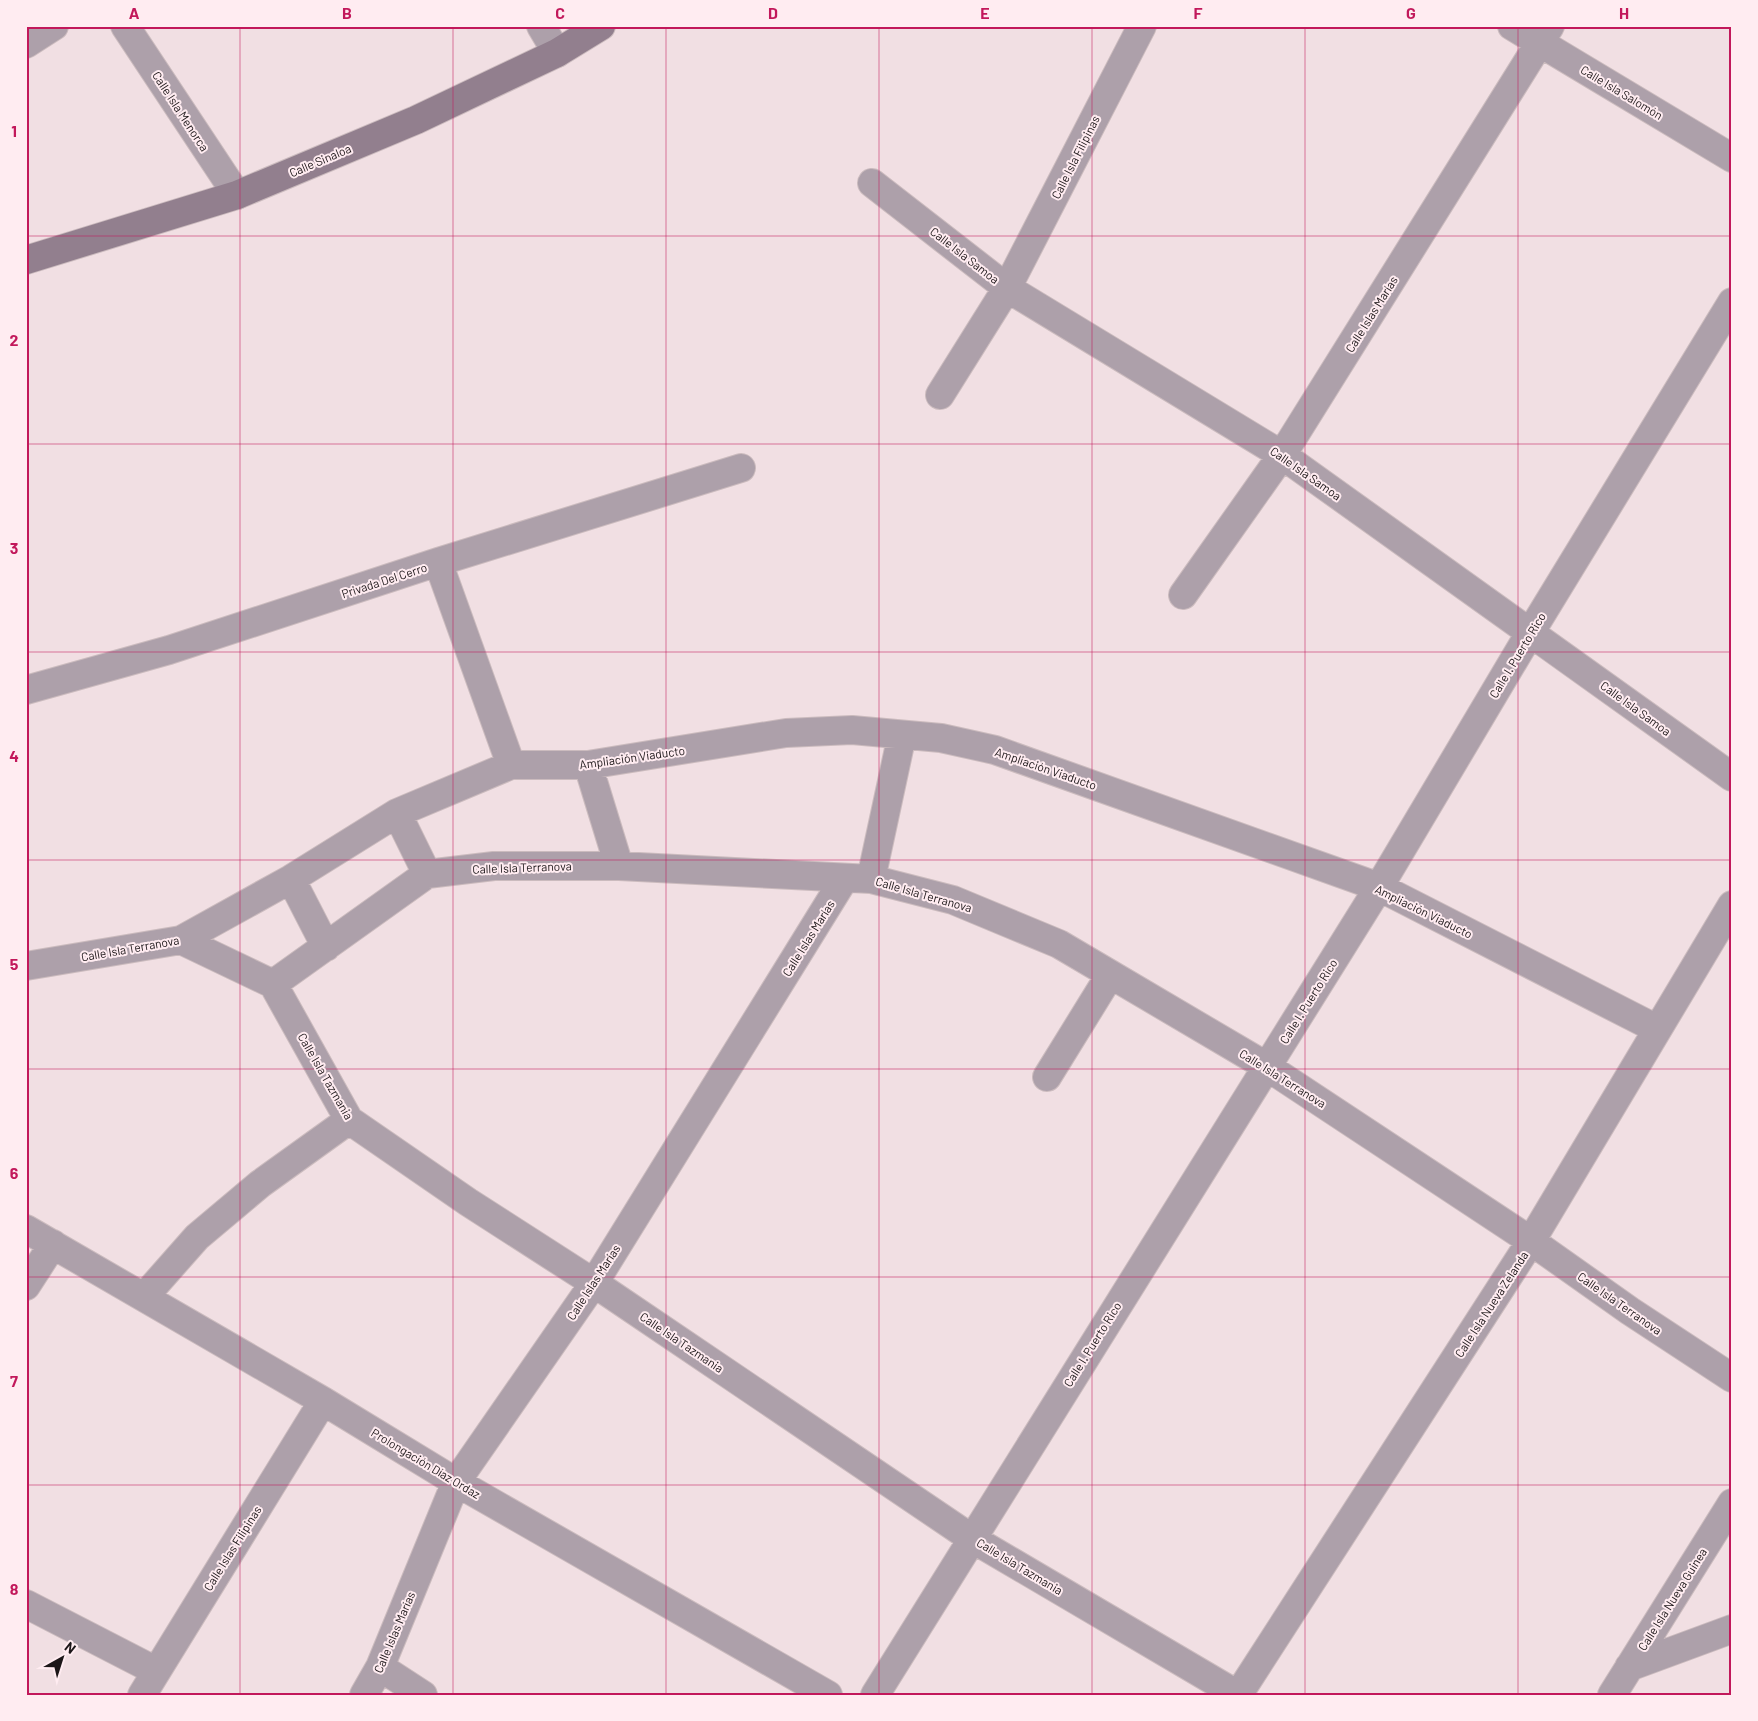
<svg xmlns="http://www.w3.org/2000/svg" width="1758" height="1721" viewBox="0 0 1758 1721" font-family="Barlow,sans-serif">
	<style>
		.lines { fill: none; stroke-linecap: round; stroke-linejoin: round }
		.minor-casing { stroke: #cbbbbe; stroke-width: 30 }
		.secondary-casing { stroke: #cbbbbe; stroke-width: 30 }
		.minor { stroke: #ada0aa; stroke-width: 28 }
		.secondary { stroke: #927f8e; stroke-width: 28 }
		.grid { fill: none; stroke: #c2185b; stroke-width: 1; stroke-opacity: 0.55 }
		.labels { text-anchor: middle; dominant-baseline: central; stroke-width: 4; stroke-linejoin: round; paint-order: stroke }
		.street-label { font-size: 12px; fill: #1c1618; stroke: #ffecf1 }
		.neatline { fill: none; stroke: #c2185b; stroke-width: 2 }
		.grid-label { font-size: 16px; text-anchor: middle; font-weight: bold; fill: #c2185b }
	</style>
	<rect width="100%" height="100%" fill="#f1dfe3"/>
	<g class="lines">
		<defs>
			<path id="minor" d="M125,26L237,195
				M541,26L557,53
				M1512,26L1732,158
				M26,44L54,26
				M872,183L1007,288L1282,455L1732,777
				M940,395L1007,288L1142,26
				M438,562L511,765
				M1183,595L1282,455L1550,26
				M26,690L169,650L438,562L741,468
				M588,765L619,866
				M397,813L427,874L494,866H619L871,879L953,900L1059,944L1266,1066L1531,1241L1630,1311L1732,1378
				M291,879L326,947
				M871,879L902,735
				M181,940L273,984L349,1120L468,1202L594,1283L971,1538L1238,1695
				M26,966L181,940L291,879L397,813L511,765H588L786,733L852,730L941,738L995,750L1379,887L1657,1029
				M273,984L427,874
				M1047,1077L1110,975
				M26,1229L323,1401L456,1482L828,1695
				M26,1286L53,1244
				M144,1297L197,1237L260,1184L349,1120
				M26,1604L156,1671
				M380,1667L423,1695
				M1629,1667L1732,1629
				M142,1695L323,1401
				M364,1695L380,1667L456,1482L594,1283L844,879
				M875,1695L1379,887L1530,633L1732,302
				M1238,1695L1531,1241L1732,905
				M1612,1695L1732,1503"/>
			<path id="secondary" d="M26,260L237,195L416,120L557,53L601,26"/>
		</defs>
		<use href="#minor" class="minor-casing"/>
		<use href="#secondary" class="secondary-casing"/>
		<use href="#minor" class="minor"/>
		<use href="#secondary" class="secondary"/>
	</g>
	<path class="grid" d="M240,26V1695M453,26V1695M666,26V1695M879,26V1695M1092,26V1695M1305,26V1695M1518,26V1695M26,236H1732M26,444H1732M26,652H1732M26,860H1732M26,1069H1732M26,1277H1732M26,1485H1732"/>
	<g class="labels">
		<g class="street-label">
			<text transform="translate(1622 92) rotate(31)">Calle Isla Salomón</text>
			<text transform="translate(181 111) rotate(57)">Calle Isla Menorca</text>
			<text transform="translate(1075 157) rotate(-63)">Calle Isla Filipinas</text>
			<text transform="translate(320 160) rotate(-23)">Calle Sinaloa</text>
			<text transform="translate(965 255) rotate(38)">Calle Isla Samoa</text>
			<text transform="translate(1371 314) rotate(-58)">Calle Islas Marías</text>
			<text transform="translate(1306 473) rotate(35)">Calle Isla Samoa</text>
			<text transform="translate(384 580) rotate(-18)">Privada Del Cerro</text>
			<text transform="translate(1517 655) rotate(-59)">Calle I. Puerto Rico</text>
			<text transform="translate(1636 708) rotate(36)">Calle Isla Samoa</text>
			<text transform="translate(632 757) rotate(-8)">Ampliación Viaducto</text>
			<text transform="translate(1046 768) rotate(19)">Ampliación Viaducto</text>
			<text transform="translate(522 867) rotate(-2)">Calle Isla Terranova</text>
			<text transform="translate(924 894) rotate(16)">Calle Isla Terranova</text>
			<text transform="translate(1424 911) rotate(26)">Ampliación Viaducto</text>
			<text transform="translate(808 938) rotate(-58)">Calle Islas Marías</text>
			<text transform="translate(130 948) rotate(-10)">Calle Isla Terranova</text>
			<text transform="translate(1308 1001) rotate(-58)">Calle I. Puerto Rico</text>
			<text transform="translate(326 1076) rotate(60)">Calle Isla Tazmania</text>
			<text transform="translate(1283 1078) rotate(32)">Calle Isla Terranova</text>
			<text transform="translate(593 1282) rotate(-57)">Calle Islas Marías</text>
			<text transform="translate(1620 1303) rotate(35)">Calle Isla Terranova</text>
			<text transform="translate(1491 1304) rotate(-57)">Calle Isla Nueva Zelanda</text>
			<text transform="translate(682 1342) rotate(34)">Calle Isla Tazmania</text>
			<text transform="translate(1092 1344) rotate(-58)">Calle I. Puerto Rico</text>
			<text transform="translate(426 1463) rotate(31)">Prolongación Díaz Ordaz</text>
			<text transform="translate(232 1548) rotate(-58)">Calle Islas Filipinas</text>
			<text transform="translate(1020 1566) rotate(31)">Calle Isla Tazmania</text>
			<text transform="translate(1672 1599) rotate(-58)">Calle Isla Nueva Guinea</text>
			<text transform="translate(394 1632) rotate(-67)">Calle Islas Marías</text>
		</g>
	</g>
	<rect width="1758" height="1721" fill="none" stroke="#ffecf1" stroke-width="55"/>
	<g transform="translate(62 1658) rotate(39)" stroke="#ffecf1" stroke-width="4" paint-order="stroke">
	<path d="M0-4L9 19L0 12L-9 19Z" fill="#1c1618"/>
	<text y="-8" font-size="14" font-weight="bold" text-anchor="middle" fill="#1c1618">N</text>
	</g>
	<rect x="28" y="28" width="1702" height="1666" class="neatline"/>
	<g class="grid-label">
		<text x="134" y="19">A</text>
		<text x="347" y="19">B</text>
		<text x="560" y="19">C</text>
		<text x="773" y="19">D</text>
		<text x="985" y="19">E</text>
		<text x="1198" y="19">F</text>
		<text x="1411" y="19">G</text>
		<text x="1624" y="19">H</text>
		<text x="14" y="137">1</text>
		<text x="14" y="346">2</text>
		<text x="14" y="554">3</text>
		<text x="14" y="762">4</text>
		<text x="14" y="970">5</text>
		<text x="14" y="1179">6</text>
		<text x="14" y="1387">7</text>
		<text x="14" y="1595">8</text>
	</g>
</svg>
